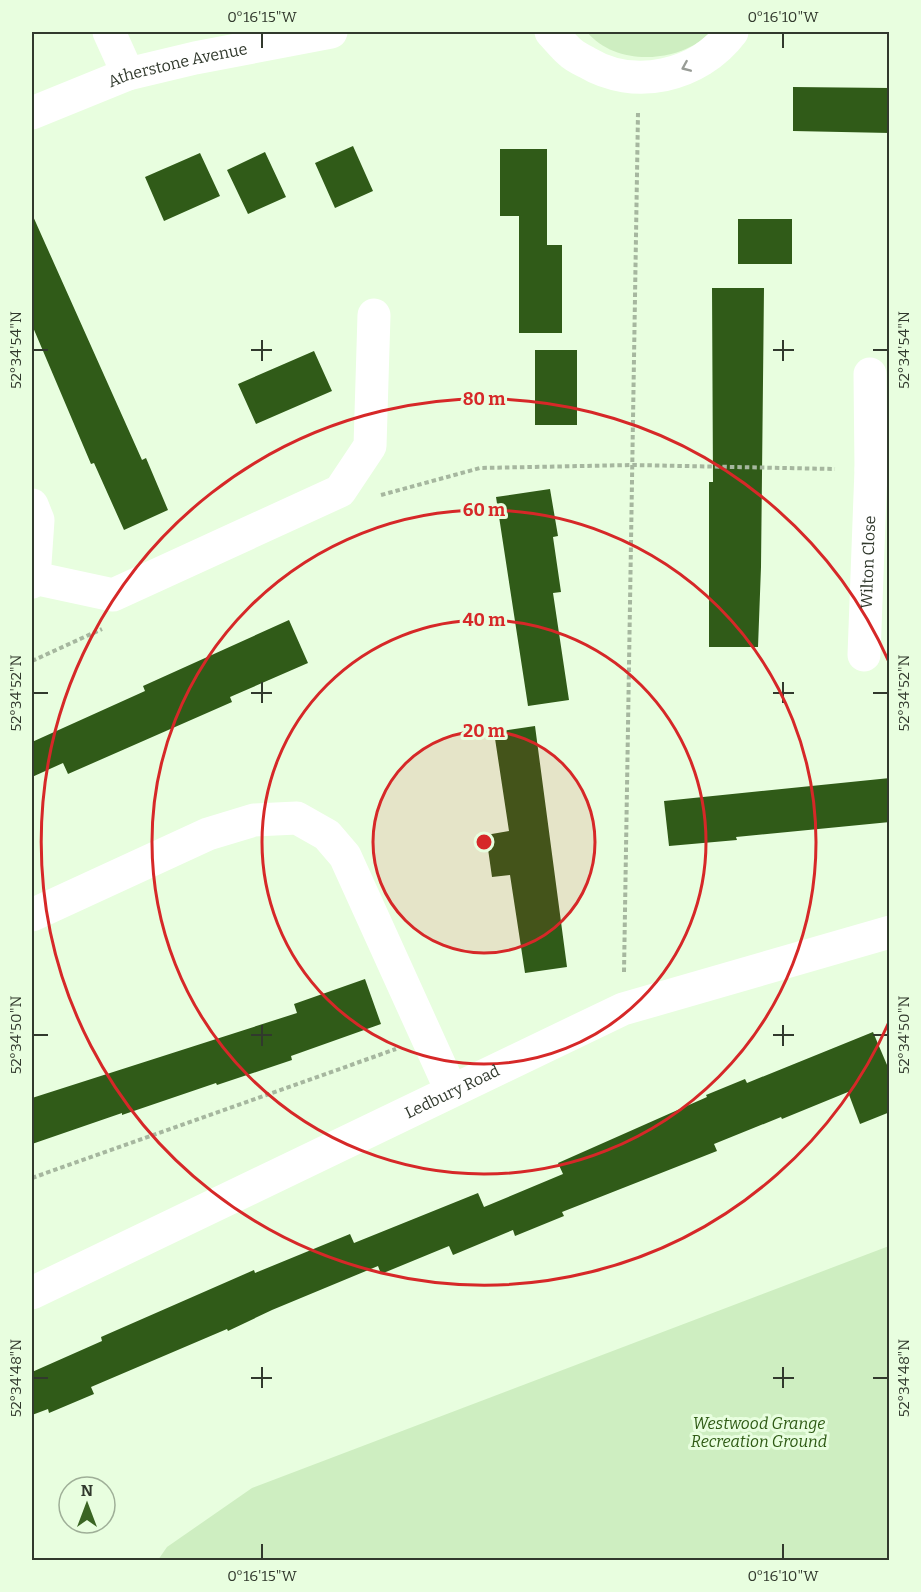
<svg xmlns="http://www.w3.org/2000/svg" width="921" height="1592" viewBox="0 0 921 1592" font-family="Bitter,serif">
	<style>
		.green { fill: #ceeec1 }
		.building { fill: #305b18 }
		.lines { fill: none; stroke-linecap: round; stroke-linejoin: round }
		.path { stroke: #a6b79f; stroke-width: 4; stroke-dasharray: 4.5 3; stroke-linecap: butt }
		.minor { stroke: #fff; stroke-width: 33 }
		.tertiary { stroke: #fff; stroke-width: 33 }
		.oneway { stroke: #989c96 }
		.ticks { fill: none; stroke: #31392d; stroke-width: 2 }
		.ring { fill: none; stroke: #d62828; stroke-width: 3 }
		.labels { text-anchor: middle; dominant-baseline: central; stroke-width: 6; stroke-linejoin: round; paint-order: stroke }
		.street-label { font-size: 16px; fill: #31392d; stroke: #e8fedf }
		.park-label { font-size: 16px; font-style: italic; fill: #2e5a14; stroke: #e8fedf }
		.centre { fill: #d62828; stroke: #e8fedf; stroke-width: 3 }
		.ring-label { font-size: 18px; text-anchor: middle; font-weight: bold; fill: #d62828; stroke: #e8fedf; stroke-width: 6; stroke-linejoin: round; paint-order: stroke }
		.neatline { fill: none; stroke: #31392d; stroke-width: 2 }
		.ticks-label { font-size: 15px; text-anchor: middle; fill: #31392d }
	</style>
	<rect width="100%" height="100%" fill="#e8fedf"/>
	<path class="green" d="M587,32H711C705,36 699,43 692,46C660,63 612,62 587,32Z
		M889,1246V1560H158L167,1547L252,1488Z"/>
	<path class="building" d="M793,87L890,88V133L793,131Z
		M353,146L373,191L335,208L315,163Z
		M500,149H547V245H562V333H519V216H500Z
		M265,152L286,197L248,214L227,170Z
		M200,153L220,196L164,221L145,177Z
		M32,214L142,460L146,458L168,510L124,530L94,463L91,464L32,325Z
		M738,219H792V264H738Z
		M712,288H764L761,567L758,647H709V482H713Z
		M535,350H577V425H535Z
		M314,351L332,391L256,424L238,384Z
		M550,489L558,536L553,537L561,592L553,593L569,700L528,706L496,497Z
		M289,620L308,663L230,697L232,702L68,774L63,763L32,777V742L145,691L143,686Z
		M535,726L567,967L525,973L510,875L492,877L486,835L509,831L494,732Z
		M890,778V822L736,837L737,840L669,846L664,801Z
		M365,979L381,1024L291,1056L292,1060L217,1085L216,1083L122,1115V1113L32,1144V1098L297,1013L294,1004Z
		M873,1032L890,1072V1112L860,1124L848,1092L782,1119L781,1117L714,1144L717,1151L562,1212L564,1216L515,1236L513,1230L453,1255L449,1246L381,1274L378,1266L272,1310L228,1331L227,1329L91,1387L94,1394L49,1413L48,1409L32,1415V1372L102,1341L101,1337L254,1270L255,1273L350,1234L354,1243L478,1193L484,1207L563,1174L558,1163L707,1097L706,1095L745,1079L747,1083Z"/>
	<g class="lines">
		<path class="path" d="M381,495L480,468L633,465L835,469
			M32,661L102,629
			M624,972L638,113
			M32,1178L396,1049"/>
		<g class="minor">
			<path d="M109,32L128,74"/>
			<path d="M870,374L871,469"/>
			<path d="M32,505L38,520L34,578L32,582"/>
			<path d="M34,578L113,595L340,491L370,446L374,315"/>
			<path id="s1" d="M864,655L871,469L890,470"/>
			<path d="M32,915L208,834L254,820L297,818L327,835L345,856L451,1090"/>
		</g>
		<g class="tertiary">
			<path d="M551,32C557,38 563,46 570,52C574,56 580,59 586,62C634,91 698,77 732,32"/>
			<path id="s2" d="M32,113L128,74L195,58L331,32"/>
			<path id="s3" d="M32,1293L623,1009L890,932"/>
		</g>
	</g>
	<defs><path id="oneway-chevron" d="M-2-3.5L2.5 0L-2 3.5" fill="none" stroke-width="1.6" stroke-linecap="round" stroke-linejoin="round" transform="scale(1.5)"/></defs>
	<use class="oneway" href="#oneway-chevron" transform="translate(686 67) rotate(157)"/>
	<path class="ticks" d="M262,33V48M783,33V48M262,340V361M783,340V361M33,350H48M251,350H272M773,350H794M873,350H888M262,682V703M783,682V703M33,693H48M251,693H272M773,693H794M873,693H888M262,1025V1046M783,1025V1046M33,1035H48M251,1035H272M773,1035H794M873,1035H888M262,1367V1388M783,1367V1388M33,1378H48M251,1378H272M773,1378H794M873,1378H888M262,1544V1559M783,1544V1559"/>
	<circle cx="484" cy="842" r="111" fill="#d62828" fill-opacity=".12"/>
	<g class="ring">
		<circle cx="484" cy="842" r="111"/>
		<circle cx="484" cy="842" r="222"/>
		<circle cx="484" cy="842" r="332"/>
		<path d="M889 1022A443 443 0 1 1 889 662"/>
	</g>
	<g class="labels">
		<g class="street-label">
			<text stroke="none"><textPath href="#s2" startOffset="154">Atherstone Avenue</textPath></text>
			<text stroke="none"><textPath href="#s1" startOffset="93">Wilton Close</textPath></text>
			<text stroke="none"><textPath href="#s3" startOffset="466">Ledbury Road</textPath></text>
		</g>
		<g class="park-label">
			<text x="759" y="1423">Westwood Grange<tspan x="759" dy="18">Recreation Ground</tspan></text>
		</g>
	</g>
	<circle cx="484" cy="842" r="9" class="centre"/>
	<g class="ring-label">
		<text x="484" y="405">80 m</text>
		<text x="484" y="516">60 m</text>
		<text x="484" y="626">40 m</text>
		<text x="484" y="737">20 m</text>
	</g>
	<rect width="921" height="1592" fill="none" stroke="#e8fedf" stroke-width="66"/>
	<g transform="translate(87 1505)"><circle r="28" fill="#e8fedf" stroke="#9faf98" stroke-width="1.5"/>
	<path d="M0-4.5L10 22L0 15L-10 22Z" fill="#3a6523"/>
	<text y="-9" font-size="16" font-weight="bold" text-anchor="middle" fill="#31392d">N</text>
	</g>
	<rect x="33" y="33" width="855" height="1526" class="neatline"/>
	<g class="ticks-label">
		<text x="262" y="22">0°16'15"W</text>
		<text x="783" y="22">0°16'10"W</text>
		<text transform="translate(16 350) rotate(-90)" y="5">52°34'54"N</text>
		<text transform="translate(904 350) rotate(-90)" y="5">52°34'54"N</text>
		<text transform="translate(16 693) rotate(-90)" y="5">52°34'52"N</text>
		<text transform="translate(904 693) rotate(-90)" y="5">52°34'52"N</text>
		<text transform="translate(16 1035) rotate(-90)" y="5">52°34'50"N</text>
		<text transform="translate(904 1035) rotate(-90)" y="5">52°34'50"N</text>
		<text transform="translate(16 1378) rotate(-90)" y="5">52°34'48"N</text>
		<text transform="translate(904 1378) rotate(-90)" y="5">52°34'48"N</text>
		<text x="262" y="1581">0°16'15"W</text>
		<text x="783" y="1581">0°16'10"W</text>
	</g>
</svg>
